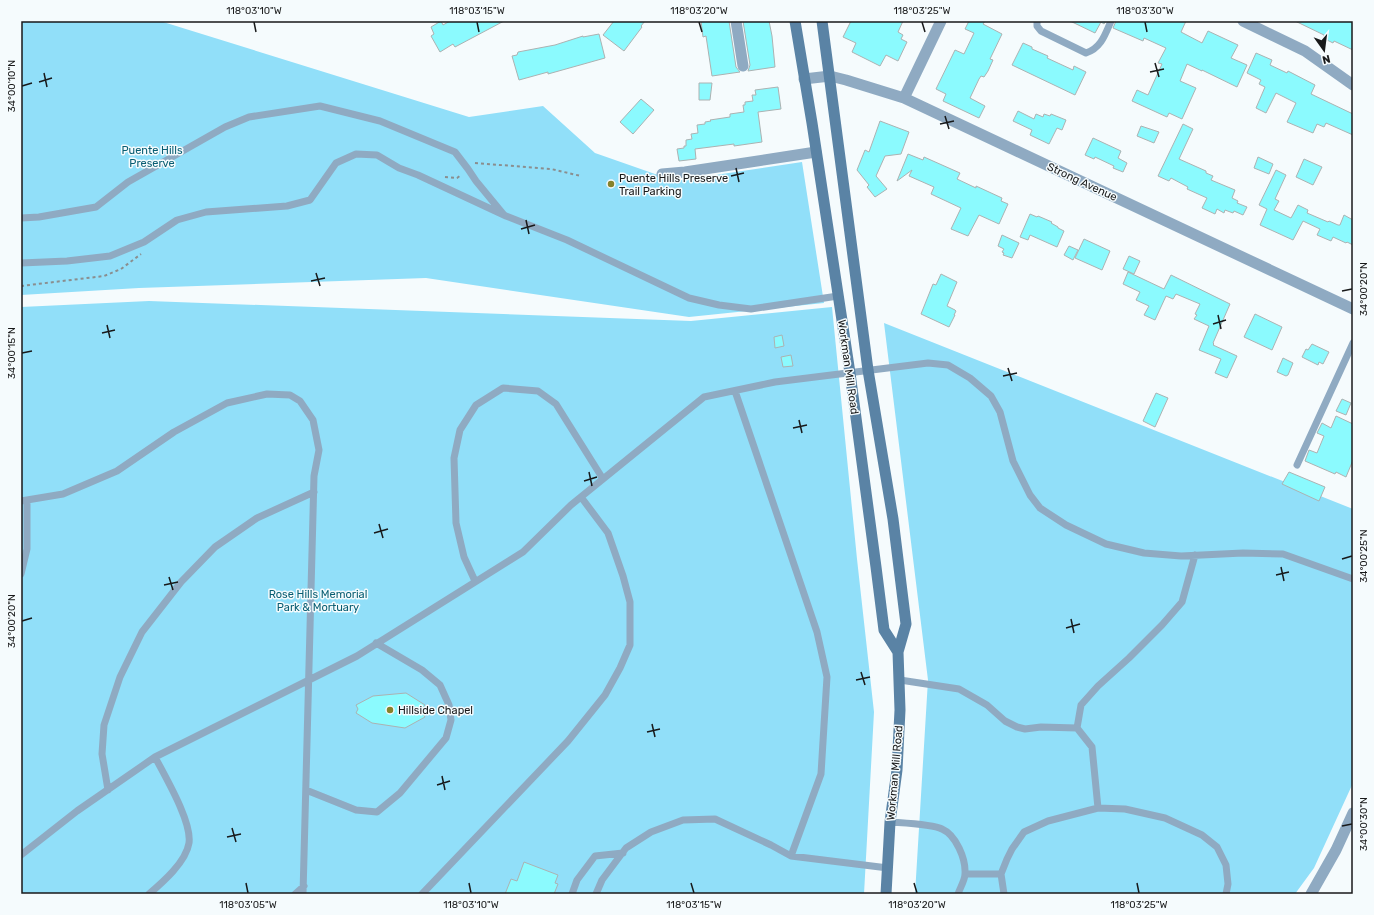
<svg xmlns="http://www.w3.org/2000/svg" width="1374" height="915" viewBox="0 0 1374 915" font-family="Rubik,sans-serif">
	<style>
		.green { fill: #91dff9 }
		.building { fill: #8bfafe; stroke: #acb2b2 }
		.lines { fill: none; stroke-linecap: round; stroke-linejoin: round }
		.path { stroke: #8a8e8f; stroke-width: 2; stroke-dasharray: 3 3; stroke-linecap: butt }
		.service { stroke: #8faac2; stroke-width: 7 }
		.minor { stroke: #8faac2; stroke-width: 11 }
		.tertiary { stroke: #8faac2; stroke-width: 11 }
		.secondary { stroke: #5a83a5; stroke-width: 11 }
		.ticks { fill: none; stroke: #18191a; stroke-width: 1.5 }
		.poi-dot { fill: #86822b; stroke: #f5fbfd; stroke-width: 1.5 }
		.labels { text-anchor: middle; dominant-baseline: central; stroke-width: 3; stroke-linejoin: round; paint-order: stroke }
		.park-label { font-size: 11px; fill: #075d72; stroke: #f5fbfd }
		.poi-label { font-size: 11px; fill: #18191a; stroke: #f5fbfd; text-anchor: start }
		.street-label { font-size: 11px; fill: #18191a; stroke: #f5fbfd }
		.neatline { fill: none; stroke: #18191a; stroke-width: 1.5 }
		.ticks-label { font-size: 10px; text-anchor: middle; fill: #18191a }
	</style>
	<rect width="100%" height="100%" fill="#f5fbfd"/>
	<path class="green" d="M21,21H160L469,117L543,106L595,153L675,181L802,162L824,303L689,317L426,278L139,288L21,295Z
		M149,301L691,321L832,307L857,559L874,712L864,894H21V307Z
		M884,323L1353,509V783L1314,868L1295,894H915L928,680Z"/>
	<path class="building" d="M441,21L443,25L450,21H504L455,47L453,44L440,52L431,36L434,34L431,27Z
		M614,21H645L641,26L642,27L624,51L603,35Z
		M701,21H729L736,67L740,72L712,76L706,36L703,37Z
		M743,21H769L772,36L775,67L748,71L750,65Z
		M851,21H903L898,32L903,35L901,39L907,42L898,61L886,55L880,66L852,52L856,43L843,37Z
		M969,21H985L983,24L1002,34L990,59L993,60L988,71L984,77L981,76L979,79L970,98L985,106L979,118L943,101L946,94L936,89L955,50L964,54L974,33L965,29Z
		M1070,21H1106L1104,24L1101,22L1095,33Z
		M1116,21H1186L1181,32L1202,43L1208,31L1238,45L1231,58L1247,65L1237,87L1202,70V71L1187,64L1180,81L1196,88L1182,119L1169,113L1167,117L1132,101L1137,90L1148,95L1162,64L1158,63L1166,48L1144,38L1143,41L1113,28Z
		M1295,21H1353V50L1334,41L1333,43L1323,38L1324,35Z
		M599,34L605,58L548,74V72L519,80L512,56L517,55L518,52L555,45L583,36V37Z
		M1023,43L1032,47V49L1048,56L1047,58L1073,70L1074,66L1086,72L1075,95L1012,65Z
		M1256,53L1272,60L1270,65L1287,73L1288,71L1315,85L1311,94L1353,114V135L1326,123L1324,127L1317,124L1313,133L1287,122L1296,103L1276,93L1266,113L1256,108L1265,87L1259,84L1261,80L1247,73Z
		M699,83H712L710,100H699Z
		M778,87L781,109L758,112L762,142L734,146V144L695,149L696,159L679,161L677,149L684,148V146H686V140L692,139L691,134L698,133L697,125L705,124V122L711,121L710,120L730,117V114L744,112L743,105H745V102L753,101L752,95H756L755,90Z
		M641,99L654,110L633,134L620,122Z
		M1018,111L1034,119L1036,114L1043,117L1044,114L1050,116L1051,114L1066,120L1062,130L1057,128L1049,144L1030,135L1032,130L1013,121Z
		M880,121L909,132L901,154L885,156L876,176L887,189L875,197L867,187L869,185L857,170L865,150L869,152Z
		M1183,124L1193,129L1179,159L1206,171V173L1213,176L1211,180L1235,190L1232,198L1238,201L1237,203L1247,207L1243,215L1234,211L1233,213L1225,210L1224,213L1217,209L1215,214L1202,208L1207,198L1187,189L1188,187L1171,178L1169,181L1158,176Z
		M1141,126L1159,132L1154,143L1137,136Z
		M1093,138L1121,151L1118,158L1127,163L1123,172L1113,168L1114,166L1095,157L1094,159L1085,155Z
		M908,154L923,160L924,157L960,173L957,179L976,188V186L1002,198L1001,201L1008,204L999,224L979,215L968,236L951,229L961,208L931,194L934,187L909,176L912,170L897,181Z
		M1258,157L1273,164L1269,174L1254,168Z
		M1304,159L1322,167L1313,185L1296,177Z
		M1276,170L1286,175L1275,199L1279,201L1274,210L1291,218L1298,205L1308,210L1307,213L1328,222L1329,221L1338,225H1340L1344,215L1353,220V245L1347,242L1346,243L1333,237L1331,241L1317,235L1320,229L1303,221L1293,240L1260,225L1267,209L1259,205Z
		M1030,214L1037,217L1038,216L1052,222L1051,223L1058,227V228L1064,231L1057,247L1030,235L1028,240L1020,237Z
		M1002,235L1019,243L1012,258L1003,255L1004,253L1002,252L1004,249L998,246Z
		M1084,239L1110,251L1102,270L1075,258Z
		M1069,246L1078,250L1073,260L1064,255Z
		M1129,256L1140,261L1134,274L1123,269Z
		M1128,272L1164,289L1171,275L1230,304L1213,343L1214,344L1213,345L1237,356L1227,378L1215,373L1221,359L1199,350L1209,326L1194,319L1197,315L1195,314L1200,304L1176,294L1173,299L1166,296L1155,320L1144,315L1149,306L1136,300L1140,292L1123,284Z
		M941,274L957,282L947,306L955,310L956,311L954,315H955L949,327L921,314L933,284L936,285Z
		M1255,314L1282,327L1272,350L1244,337Z
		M782,335L784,346L775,348L774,337Z
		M1312,344L1329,352L1323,364L1319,362L1318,365L1302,357L1306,349L1308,350Z
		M791,355L793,366L783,367L781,357Z
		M1283,358L1293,363L1288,375L1286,376L1277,372Z
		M1156,393L1168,398L1155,427L1143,421Z
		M1342,399L1351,403L1346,415L1336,411Z
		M1336,416L1353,424V460L1346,477L1336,472L1335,474L1305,461L1309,450L1317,453L1324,436L1317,433L1322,423L1331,428Z
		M1289,472L1325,487L1319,501L1282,484Z
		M406,693L425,705L421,711L425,717L405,728L372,723L356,713L358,709L356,705L373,696Z
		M524,862L558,875L555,883L558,884L554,894H505L511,879L517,881Z"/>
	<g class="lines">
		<path class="path" d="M475,163L551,169L581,176
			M445,177L457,178L461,175
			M21,286L104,276L121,269L141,254"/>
		<path class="service" d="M1037,21V26L1041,31L1086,53C1101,48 1105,35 1111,21
			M21,218L39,217L96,207L128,182L225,127L249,117L320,106L380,121L455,152L468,169L476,181L504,215
			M21,263L67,261L110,256L144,242L177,220L206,212L287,206L310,200L336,163L356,154L377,155L399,168L418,175L506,216L567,240L689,298L719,305L751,309L838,296
			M735,391L817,632L827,677L821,774L791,856
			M1297,465L1353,343
			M21,501L63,494L117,471L174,432L227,403L267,394L290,395L300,401L313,420L319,450L314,476L303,894
			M21,574L27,549V500
			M475,581L464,557L456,523L454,458L460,430L476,405L503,388L538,391L556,404L603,479
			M900,680L959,689L987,705L1005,721L1017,727L1025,729L1041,727L1077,728
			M108,790L102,754L104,725L120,677L142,632L181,582L215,547L257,518L314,492
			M306,790L356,810L377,812L400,793L446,738L451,720L449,705L440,685L422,670L376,643
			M1098,808L1092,747L1077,728L1081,705L1098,686L1129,658L1162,625L1182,602L1195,555
			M890,822C902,823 932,824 942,829C956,835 966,859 965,874C965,880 960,888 958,894
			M21,855L77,811L155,757L357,656L523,552L571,505L704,397L775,382L928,363L948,365L970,378L991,396L1000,412L1013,461L1030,495L1040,508L1066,525L1106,544L1144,553L1181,556L1243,553L1283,554L1353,579
			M965,874H1001
			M149,894C163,882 186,862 189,843C192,822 166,778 155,757
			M295,894L304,886
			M422,894L568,741L605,695L620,668L630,645V602L623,576L608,533L581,497
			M572,894L577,880L595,856L623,853
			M596,894L602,880L626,848L651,832L683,820L715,819L771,845L791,856L888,868
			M1004,894L1001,874L1007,859L1012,849L1024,832L1048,821L1098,808L1125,809L1165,818L1202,835L1217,847L1226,865L1228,884L1226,894"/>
		<path class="minor" d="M736,21L743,66
			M1243,21L1305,51L1353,85
			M804,79L830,76L846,80L904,98L1353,309
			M904,98L941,21
			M662,174L685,172L816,152"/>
		<path class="tertiary" d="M1311,894L1336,850L1353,813"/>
		<path class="secondary" d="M795,21L812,123L850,373L876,567L884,630L898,652
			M822,21L868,370L893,519L906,624L898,652L900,710L897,770L890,822L886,894"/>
	</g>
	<path class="ticks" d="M254,22L256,32M477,22L479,32M699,22L702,32M922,22L925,32M1145,22L1147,32M1155,63L1159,77M1150,72L1164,69M44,73L47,87M39,82L52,78M22,86L32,83M945,116L949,129M940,124L954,121M736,168L739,182M731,176L744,173M526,220L529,234M521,229L535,225M316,273L320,286M311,281L325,278M1342,291L1352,289M1218,315L1221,329M1213,324L1226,320M107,325L110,338M102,333L115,330M22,353L32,351M1008,368L1012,381M1003,376L1017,373M799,420L802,433M793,428L807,425M589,472L592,486M584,481L597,477M379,524L383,538M374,533L388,529M1342,559L1352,556M1281,567L1284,581M1276,575L1289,572M169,577L173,590M164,585L178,582M1071,619L1074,633M22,621L32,618M1066,628L1080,624M861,672L865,685M856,680L870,677M652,724L655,737M647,732L660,729M442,776L445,790M437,785L450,781M1342,826L1352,824M232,828L236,842M227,837L241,834M246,883L248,893M469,883L471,893M691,883L694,893M914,883L917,893M1137,883L1139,893"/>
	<g class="poi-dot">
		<circle cx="611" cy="184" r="4"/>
		<circle cx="390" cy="710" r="4"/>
	</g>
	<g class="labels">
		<g class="park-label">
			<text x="152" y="150">Puente Hills<tspan x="152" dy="13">Preserve</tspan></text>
			<text x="318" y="594">Rose Hills Memorial<tspan x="318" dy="13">Park &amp; Mortuary</tspan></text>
		</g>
		<g class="poi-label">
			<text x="619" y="178">Puente Hills Preserve<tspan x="619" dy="13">Trail Parking</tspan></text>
			<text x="398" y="710">Hillside Chapel</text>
		</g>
		<g class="street-label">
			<text transform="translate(1082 182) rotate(25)">Strong Avenue</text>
			<text transform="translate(848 367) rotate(82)">Workman Mill Road</text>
			<text transform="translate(895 773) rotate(-85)">Workman Mill Road</text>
		</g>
	</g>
	<rect width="1374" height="915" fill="none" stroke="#f5fbfd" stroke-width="44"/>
	<g transform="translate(1324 50) rotate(166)" stroke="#f5fbfd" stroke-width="3" paint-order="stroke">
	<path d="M0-3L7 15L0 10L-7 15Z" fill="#18191a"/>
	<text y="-6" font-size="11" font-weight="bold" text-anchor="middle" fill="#18191a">N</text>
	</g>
	<rect x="22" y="22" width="1330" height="871" class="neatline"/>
	<g class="ticks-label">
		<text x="254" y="14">118°03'10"W</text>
		<text x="477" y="14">118°03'15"W</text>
		<text x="699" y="14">118°03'20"W</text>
		<text x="922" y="14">118°03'25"W</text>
		<text x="1145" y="14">118°03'30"W</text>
		<text transform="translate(11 86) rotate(-90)" y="4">34°00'10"N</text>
		<text transform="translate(1363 289) rotate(-90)" y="4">34°00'20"N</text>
		<text transform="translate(11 353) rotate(-90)" y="4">34°00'15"N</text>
		<text transform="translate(1363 556) rotate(-90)" y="4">34°00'25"N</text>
		<text transform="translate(11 621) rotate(-90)" y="4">34°00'20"N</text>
		<text transform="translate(1363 824) rotate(-90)" y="4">34°00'30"N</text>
		<text x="248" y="908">118°03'05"W</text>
		<text x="471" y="908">118°03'10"W</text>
		<text x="694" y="908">118°03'15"W</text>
		<text x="917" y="908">118°03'20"W</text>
		<text x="1139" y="908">118°03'25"W</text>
	</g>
</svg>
